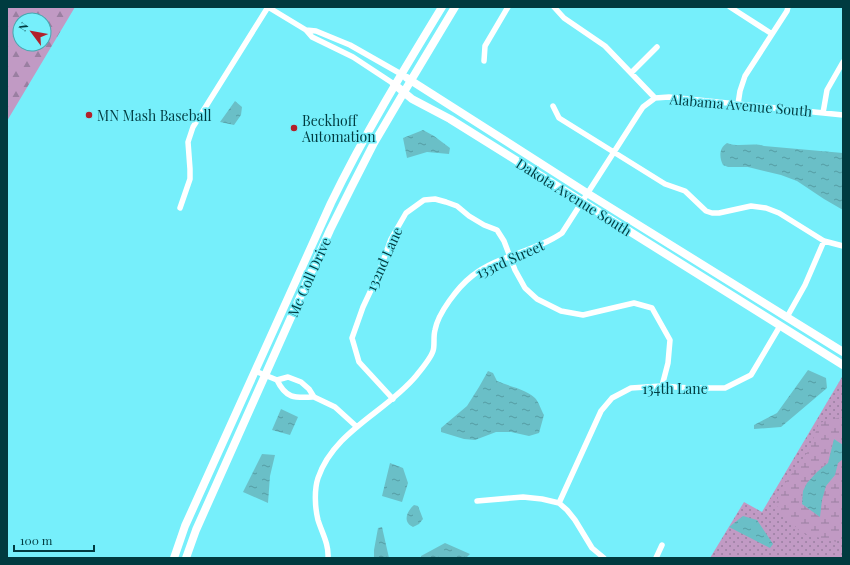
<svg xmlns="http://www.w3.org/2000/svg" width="850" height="565" viewBox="0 0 850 565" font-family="'Playfair Display',serif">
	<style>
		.grass { fill: url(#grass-dots) }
		.forest { fill: url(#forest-firs); fill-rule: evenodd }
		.wetland { fill: url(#wetland-marsh) }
		.water { fill: url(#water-ripples) }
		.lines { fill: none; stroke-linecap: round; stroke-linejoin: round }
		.street { stroke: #fff; stroke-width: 5.5 }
		.secondary { stroke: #fff; stroke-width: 8 }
		.poi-dot { fill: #b2202a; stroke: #76effb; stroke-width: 1.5 }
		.labels { text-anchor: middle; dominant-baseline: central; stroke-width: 3; stroke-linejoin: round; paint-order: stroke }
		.street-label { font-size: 14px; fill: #003b40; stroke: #76effb }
		.poi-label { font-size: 14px; fill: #003b40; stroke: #76effb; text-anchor: start }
	</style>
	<defs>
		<pattern id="grass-dots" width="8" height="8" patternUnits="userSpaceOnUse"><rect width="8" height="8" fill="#c19ac4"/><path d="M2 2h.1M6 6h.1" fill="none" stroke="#9a7fa1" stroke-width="1.8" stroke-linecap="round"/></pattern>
		<pattern id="forest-firs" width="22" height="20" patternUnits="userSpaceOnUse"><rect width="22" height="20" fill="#c19ac4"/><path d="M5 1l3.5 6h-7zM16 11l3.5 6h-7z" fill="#9a7fa1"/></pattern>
		<pattern id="wetland-marsh" width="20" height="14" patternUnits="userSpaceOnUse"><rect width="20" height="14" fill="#c19ac4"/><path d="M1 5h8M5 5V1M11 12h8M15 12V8" fill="none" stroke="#9a7fa1"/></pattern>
		<pattern id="water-ripples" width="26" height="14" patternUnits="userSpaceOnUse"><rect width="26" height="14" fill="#6abfc7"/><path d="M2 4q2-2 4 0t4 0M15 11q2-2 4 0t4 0" fill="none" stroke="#559ca3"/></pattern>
	</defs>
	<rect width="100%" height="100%" fill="#76effb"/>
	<path class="grass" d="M842,377L843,558H710L744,502L762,512Z"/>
	<path class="forest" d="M7,7H75L7,121ZM20,20H44V44H20Z"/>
	<path class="wetland" d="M841,417L843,419V445L834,440L828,463L817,472L807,483L803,490L802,504L820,517L822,500L826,485L835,475L838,463L843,459V529L836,542L801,533L776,505L780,490L809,450L819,423Z"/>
	<path class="water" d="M235,101L242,107L241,115L234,125L220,122Z
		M423,130L434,136L450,148L449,154L427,152L407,158L403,138Z
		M727,143C739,148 752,142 764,146L843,153V210L824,199L797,181L781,175L748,167H728L723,165C719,157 719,148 727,143Z
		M808,370L826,378L827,388L781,427L754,429V425L777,413Z
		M488,371L493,373L497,381C510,387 524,388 535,398C539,402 541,410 544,415L539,433L529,436L511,432H496L475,440L464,439L441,432V428L467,406L479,387Z
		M281,409L298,417L290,435L272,430Z
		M834,439L843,445V459L838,463L835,475L826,486L822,500L820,517L802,504L803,491L807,483L817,472L828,463Z
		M262,454L275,455L270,476L268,503L243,492Z
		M390,463L403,468L408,483L402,502L382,496Z
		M414,505L418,506L423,519L419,524L413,527C402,522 407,511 414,505Z
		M743,516L757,520L773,544L770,548L729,527Z
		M382,527L389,558H374V550L378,528Z
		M445,543L470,554L466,558H421V556Z"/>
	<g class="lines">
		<path class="street" d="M268,7L306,30L312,37L353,57L394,84
			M554,7L564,18L605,46L655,98L669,97L843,115
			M730,7L772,34
			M306,30L316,31L350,45L401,74
			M484,61L485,46L508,7
			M631,73L657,47
			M738,104L740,91L745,76L787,11L788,7
			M553,106L559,118L665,184L685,191L706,211L712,213H719L751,206L766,208L779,213L824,241L843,246
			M823,113L827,90L843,62
			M180,208L190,179V169L188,142L193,127L268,7
			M787,317L805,285L824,241
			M255,371L277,380
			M314,397C295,398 286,399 277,380L288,377L301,382L309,389L314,397L335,407L357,427
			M393,399L359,362L352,338L363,307L378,275L391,239L406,213L424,200L435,199L446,202L457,206L469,216L484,225L497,230L504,241L515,270L525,288L537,299L561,311L583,315L634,303L652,308L670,340L668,363L662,386
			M477,501L523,497L542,499L559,503L567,510L575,520L592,548L604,558
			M559,503L601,411L612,398L631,388L662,386L690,388H725L751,375L780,326
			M328,558C329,544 322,533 318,520C315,508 314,490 318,478C334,431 386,412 416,376C420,371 431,358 433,351C435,345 433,337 435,330C438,313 458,287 472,276C498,255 535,252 562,233L639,113L643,107L655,98
			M656,558L662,545"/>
		<path class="secondary" d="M407,78L587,193L843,352
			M394,84L412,99L450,119L843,365
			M174,558L185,526L331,203C364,135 403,71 442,7
			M186,558L196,530L330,230L352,186L374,143L404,92L455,7"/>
	</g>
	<g class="poi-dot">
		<circle cx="89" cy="115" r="4"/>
		<circle cx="294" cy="128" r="4"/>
	</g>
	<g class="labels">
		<g class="street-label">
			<text transform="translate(741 105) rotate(5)">Alabama Avenue South</text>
			<text transform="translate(574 197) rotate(32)">Dakota Avenue South</text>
			<text transform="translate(384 259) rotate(-66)">132nd Lane</text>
			<text transform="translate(510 259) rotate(-24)">133rd Street</text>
			<text transform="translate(309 277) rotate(-66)">Mc Coll Drive</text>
			<text x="675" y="388">134th Lane</text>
		</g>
		<g class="poi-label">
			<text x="97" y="115">MN Mash Baseball</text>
			<text x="302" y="120">Beckhoff<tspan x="302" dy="16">Automation</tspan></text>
		</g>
	</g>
	<rect width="850" height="565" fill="none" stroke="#003b40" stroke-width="16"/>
	<g transform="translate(32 32) rotate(302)"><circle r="19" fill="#76effb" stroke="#47a7b0"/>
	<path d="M0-3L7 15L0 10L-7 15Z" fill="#b2202a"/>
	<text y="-6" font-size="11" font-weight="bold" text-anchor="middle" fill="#003b40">N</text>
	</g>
	<path d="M14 545v6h80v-6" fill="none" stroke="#003b40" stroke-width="2"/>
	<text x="20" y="545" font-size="12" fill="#003b40" stroke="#76effb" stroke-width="3" paint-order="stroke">100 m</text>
</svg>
